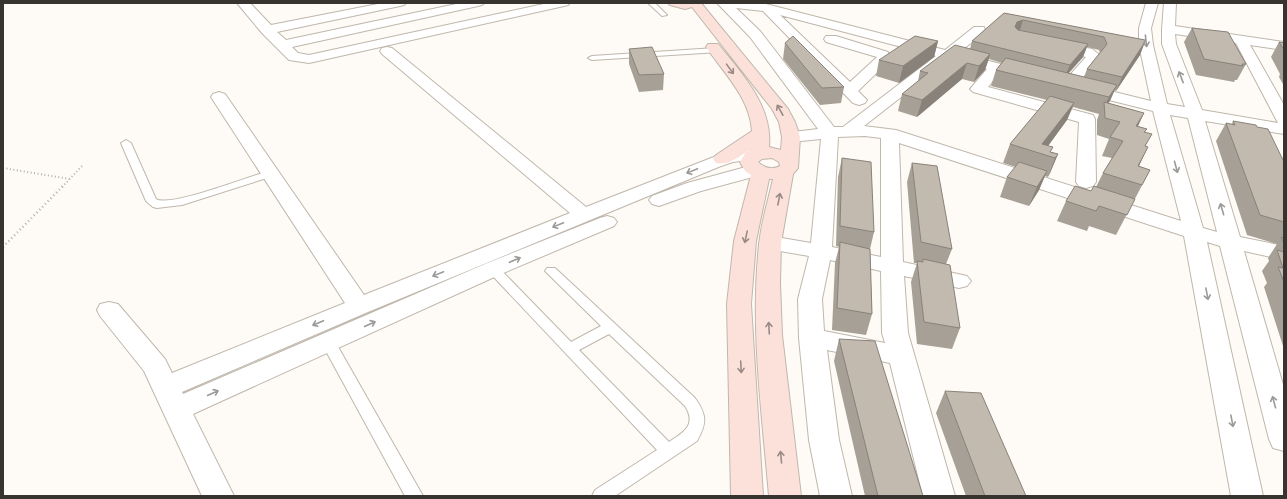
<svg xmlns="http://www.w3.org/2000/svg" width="1287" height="499" viewBox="0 0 1287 499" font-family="Inter,sans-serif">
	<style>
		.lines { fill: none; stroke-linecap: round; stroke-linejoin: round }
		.service-casing { stroke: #bfb7ac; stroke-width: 2 }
		.minor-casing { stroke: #bfb7ac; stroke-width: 2 }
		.secondary-casing { stroke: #bfb7ac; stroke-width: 2 }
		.path-far1 { stroke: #b3b0ab; stroke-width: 2; stroke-dasharray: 1 2.5; stroke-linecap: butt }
		.path { stroke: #b3b0ab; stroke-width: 2.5; stroke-dasharray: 1 3; stroke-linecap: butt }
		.service { fill: #fff; fill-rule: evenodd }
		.minor { fill: #fff; fill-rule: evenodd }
		.secondary { fill: #fce1db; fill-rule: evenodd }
		.wall { fill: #a7a096; fill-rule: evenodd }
		.shaded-wall { fill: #88827a }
		.building { fill: #c2baae; stroke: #88827a }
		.oneway { stroke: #9b9a98 }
		.oneway2 { stroke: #9a8a86 }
	</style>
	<rect width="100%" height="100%" fill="#fefaf5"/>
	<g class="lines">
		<defs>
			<path id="service" d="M648,3H655L667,15L662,16Z
				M716,48H719V52L592,60L588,58L592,56Z
				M126,140L131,143L156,199C169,208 250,176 269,171L274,174L273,176L182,205L157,208L153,207L146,201L121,143Z
				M493,265L497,266L571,342L601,326L545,271L547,268H555L695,398C707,415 707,423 697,441L615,496H592L595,490L657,450L489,272L487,269L489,266ZM609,334L685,406C697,425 684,432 669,442L579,350Z
				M328,337L333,338L423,496H405L321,342L323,338Z"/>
			<path id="minor" d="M237,3H250L271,25L383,3H406L404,5L400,6L277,32L286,40L461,3H484L482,5L478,6L292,47L298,53L309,55L548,3H570L568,5L564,6L309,63L289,60L262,33Z
				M717,3L766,4L945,50L974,27H984L985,30L984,33L958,53L1032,72L1034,75L1032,78L1027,79L1000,72L988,87L1093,115L1095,119L1096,182L1093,186L1086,188L1079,186L1076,182L1079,122L973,92L970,89L987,69L950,59L864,126L896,130L1181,221L1153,111L1077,92L1074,89L1077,86L1082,84L1151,101L1139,45V28L1146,3H1158L1151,28L1153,45L1167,104L1185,107L1162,44V29L1164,3H1176L1175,26L1284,42V50L1250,45L1284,105V134L1205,121L1240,237L1284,246V260L1244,251L1284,388V451L1273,448L1269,439L1220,246L1207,242L1263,496H1231L1184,236L899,143L903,262L967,276L971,281L967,286L959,288L904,276L908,333L955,496H923L890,363L827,350L839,440L852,496H820L809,440L799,338L798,299L809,256L762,248L759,243L762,238L770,236L811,243L821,139L791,142L785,141L782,137L785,133L818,129L750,37ZM736,8L763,11L853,103L859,105L865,103L867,100L858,91L889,61L891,58L888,52L836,36H826L824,39L826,42L877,57L850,82L780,15L936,56L843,127H834L760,31ZM1175,34L1236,43L1278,123L1202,110L1176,44ZM1170,115L1188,118L1217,232L1203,228ZM865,136L881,138V257L832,247L838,137ZM830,260L881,271L882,333L885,343L824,331L822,299Z
				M1057,42L1092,49L1101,56L1074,88L1069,90L1064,88L1061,85L1086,57L1052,49L1050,46L1052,43Z
				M387,47L392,48L586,207L724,153L756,149L762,150L765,154L762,158L733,162L721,166L368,312L182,392L183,394L485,264L600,218L607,216L614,218L617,222L614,226L501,274L193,414L234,496H202L144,371L100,316L97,310L100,304L109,302L118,304L165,359L172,373L345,303L211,97L213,94L219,92L225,94L364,295L570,213L382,54L380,51L382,48Z
				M757,164L764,166L766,170L764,174L701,191L659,206L652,204L649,200L652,196L687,183Z"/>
			<path id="secondary" d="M668,3H701L788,109L795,122L800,137L798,168L793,174L781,243L780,283L782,335L801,496H769C762,413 750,328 759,245C761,223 768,201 773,179H769L756,241L751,304L763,496H731L727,304L734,241L751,175L745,171L740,162L746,152L751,150V149C740,156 729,166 716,163L713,159L716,155L752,131C750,98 724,73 706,47L708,44H718C742,74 773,106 769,147L781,150L782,137L779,122L772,109L692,7L685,9L670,5ZM772,158L779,162L780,166C772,170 764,168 758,162L762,159Z"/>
		</defs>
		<use href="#service" class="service-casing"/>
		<use href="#minor" class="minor-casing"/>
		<use href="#secondary" class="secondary-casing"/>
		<path class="path-far1" d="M3,168L70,179
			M62,187L83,165"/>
		<path class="path" d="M3,247L63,186"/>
		<use href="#service" class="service"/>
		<use href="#minor" class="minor"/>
		<use href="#secondary" class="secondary"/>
	</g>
	<path class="wall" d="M1004,13L1145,40L1140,55L1116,91L1114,90L1108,103L1144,113L1138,126L1147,129L1145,132L1146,146L1139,166L1150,170L1116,235L1089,226L1087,231L1057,221L1066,201L1091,191L1096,187L1103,173L1112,158L1102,156L1109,139L1097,135V120L1099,114L1073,107L1067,120L1048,146L1051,152L1058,154L1050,173L1048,177L1045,176L1039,190L1029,206L1000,197L1007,177L1016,167L1003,163L1010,144L1047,100L991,86L996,70L1002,63L989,59L985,70L974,82L962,79L917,117L898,111L902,94L918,81L920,71L970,49L972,41ZM1087,47L1099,50L1100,53L1087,69L1084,77L1069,73L1083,57Z
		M1192,28L1246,64L1237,80H1235L1234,82L1196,75L1184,42Z
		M938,41L934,57L899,83L876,76L879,60Z
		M1279,42L1284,43V86L1279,77L1280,74L1271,57Z
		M785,43L844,87L841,103L820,105L783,59Z
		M629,49L664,74L663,90L639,92L629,64Z
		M1233,121L1257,127L1284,162V349L1264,287L1267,283L1262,271L1269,261L1268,258L1277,244L1247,235L1216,141L1226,123L1232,124Z
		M842,158L874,232L870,249L872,314L866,335L832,330L835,263L839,247L836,246L838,177Z
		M912,163L952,249L946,264L960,328L952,349L917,344L911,282L917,263H914L907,182Z
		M839,339L923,496H865L834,361Z
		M945,391L1026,496H966L936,413Z"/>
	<path class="shaded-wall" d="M1023,20L1019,33L1015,27L1017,22Z
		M938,41L934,57L899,83L903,66Z
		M1145,42L1140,55L1116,91L1122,77Z
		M1088,44L1083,57L1064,78L1070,65Z
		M990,54L985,70L974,82L979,66Z
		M967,63L962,79L917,117L922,100Z
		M1117,85L1110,101L1104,110V107L1109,97Z
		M1074,103L1067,120L1042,154V144Z
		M1144,113L1136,130V126Z
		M1148,147L1139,166L1131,181L1138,166Z
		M1058,154L1050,173L1048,177L1055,158Z
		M1047,171L1039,190L1029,206L1037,187Z"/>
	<path class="building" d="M1004,13L1145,40V42L1122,77L1087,69L1107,44L1104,37L1023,20L1017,22L1015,27L1018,30L1088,44L1070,65L972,41Z
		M1192,28L1228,32L1246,64H1242L1243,66L1204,59Z
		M793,36L844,87L822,88L785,43Z
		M915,36L938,41L903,66L879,60Z
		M1279,42L1284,43V50Z
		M955,45L990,54L979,66L967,63L922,100L902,94L928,73L920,71Z
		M652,47L664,74L639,75L629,49Z
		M1006,58L1117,85L1109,97L996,70Z
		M1050,96L1074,103L1042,144L1053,147L1050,152L1058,154L1055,158L1010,144Z
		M1104,102L1144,113L1136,126L1147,129L1144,132L1152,134L1145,146L1148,147L1138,166L1150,170L1142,185L1103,173L1123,141L1110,137L1120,122L1105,118Z
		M1233,121L1256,125L1257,127L1268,129L1284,162V222L1260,215L1226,123L1235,125Z
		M842,158L871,162L874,232L840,226Z
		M1019,162L1047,171L1037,187L1007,177Z
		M912,163L937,166L952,249L921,242Z
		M1075,186L1091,191L1094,186L1135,199L1127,215L1099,206L1096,211L1066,201Z
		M1281,237L1284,238V243Z
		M840,242L870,249L872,314L837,308Z
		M1277,250L1284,252V282L1278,267L1283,268Z
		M923,259L950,265L960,328L924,322L917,261L923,262Z
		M839,339L875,341L923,496H878Z
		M945,391L981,393L1026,496H985Z"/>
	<defs><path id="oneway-shaft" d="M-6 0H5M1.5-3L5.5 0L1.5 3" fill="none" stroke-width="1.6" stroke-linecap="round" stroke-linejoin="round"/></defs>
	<g class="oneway">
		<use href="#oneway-shaft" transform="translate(1146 41) rotate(84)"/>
		<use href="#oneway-shaft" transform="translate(1181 77) rotate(-111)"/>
		<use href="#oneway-shaft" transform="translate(1176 167) rotate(75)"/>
		<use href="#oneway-shaft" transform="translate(692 171) rotate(158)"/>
		<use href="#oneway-shaft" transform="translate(1222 209) rotate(-106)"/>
		<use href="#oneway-shaft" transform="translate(558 225) rotate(158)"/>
		<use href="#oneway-shaft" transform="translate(515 260) rotate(-23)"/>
		<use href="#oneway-shaft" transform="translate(438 274) rotate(158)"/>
		<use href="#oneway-shaft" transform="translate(1207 294) rotate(79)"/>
		<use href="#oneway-shaft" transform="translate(318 323) rotate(157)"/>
		<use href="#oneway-shaft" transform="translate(370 324) rotate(-24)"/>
		<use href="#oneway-shaft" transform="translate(213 393) rotate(-24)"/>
		<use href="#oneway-shaft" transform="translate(1274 402) rotate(-105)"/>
		<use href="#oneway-shaft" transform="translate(1232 421) rotate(79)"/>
	</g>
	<g class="oneway2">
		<use href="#oneway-shaft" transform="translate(730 69) rotate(54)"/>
		<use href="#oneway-shaft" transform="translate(780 110) rotate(-119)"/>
		<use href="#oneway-shaft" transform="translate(779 199) rotate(-79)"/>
		<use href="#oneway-shaft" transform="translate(746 237) rotate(102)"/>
		<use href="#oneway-shaft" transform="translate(769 328) rotate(-93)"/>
		<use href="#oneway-shaft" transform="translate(741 367) rotate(87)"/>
		<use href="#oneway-shaft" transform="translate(781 457) rotate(-95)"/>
	</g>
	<rect width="1287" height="499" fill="none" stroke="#373430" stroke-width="8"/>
</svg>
